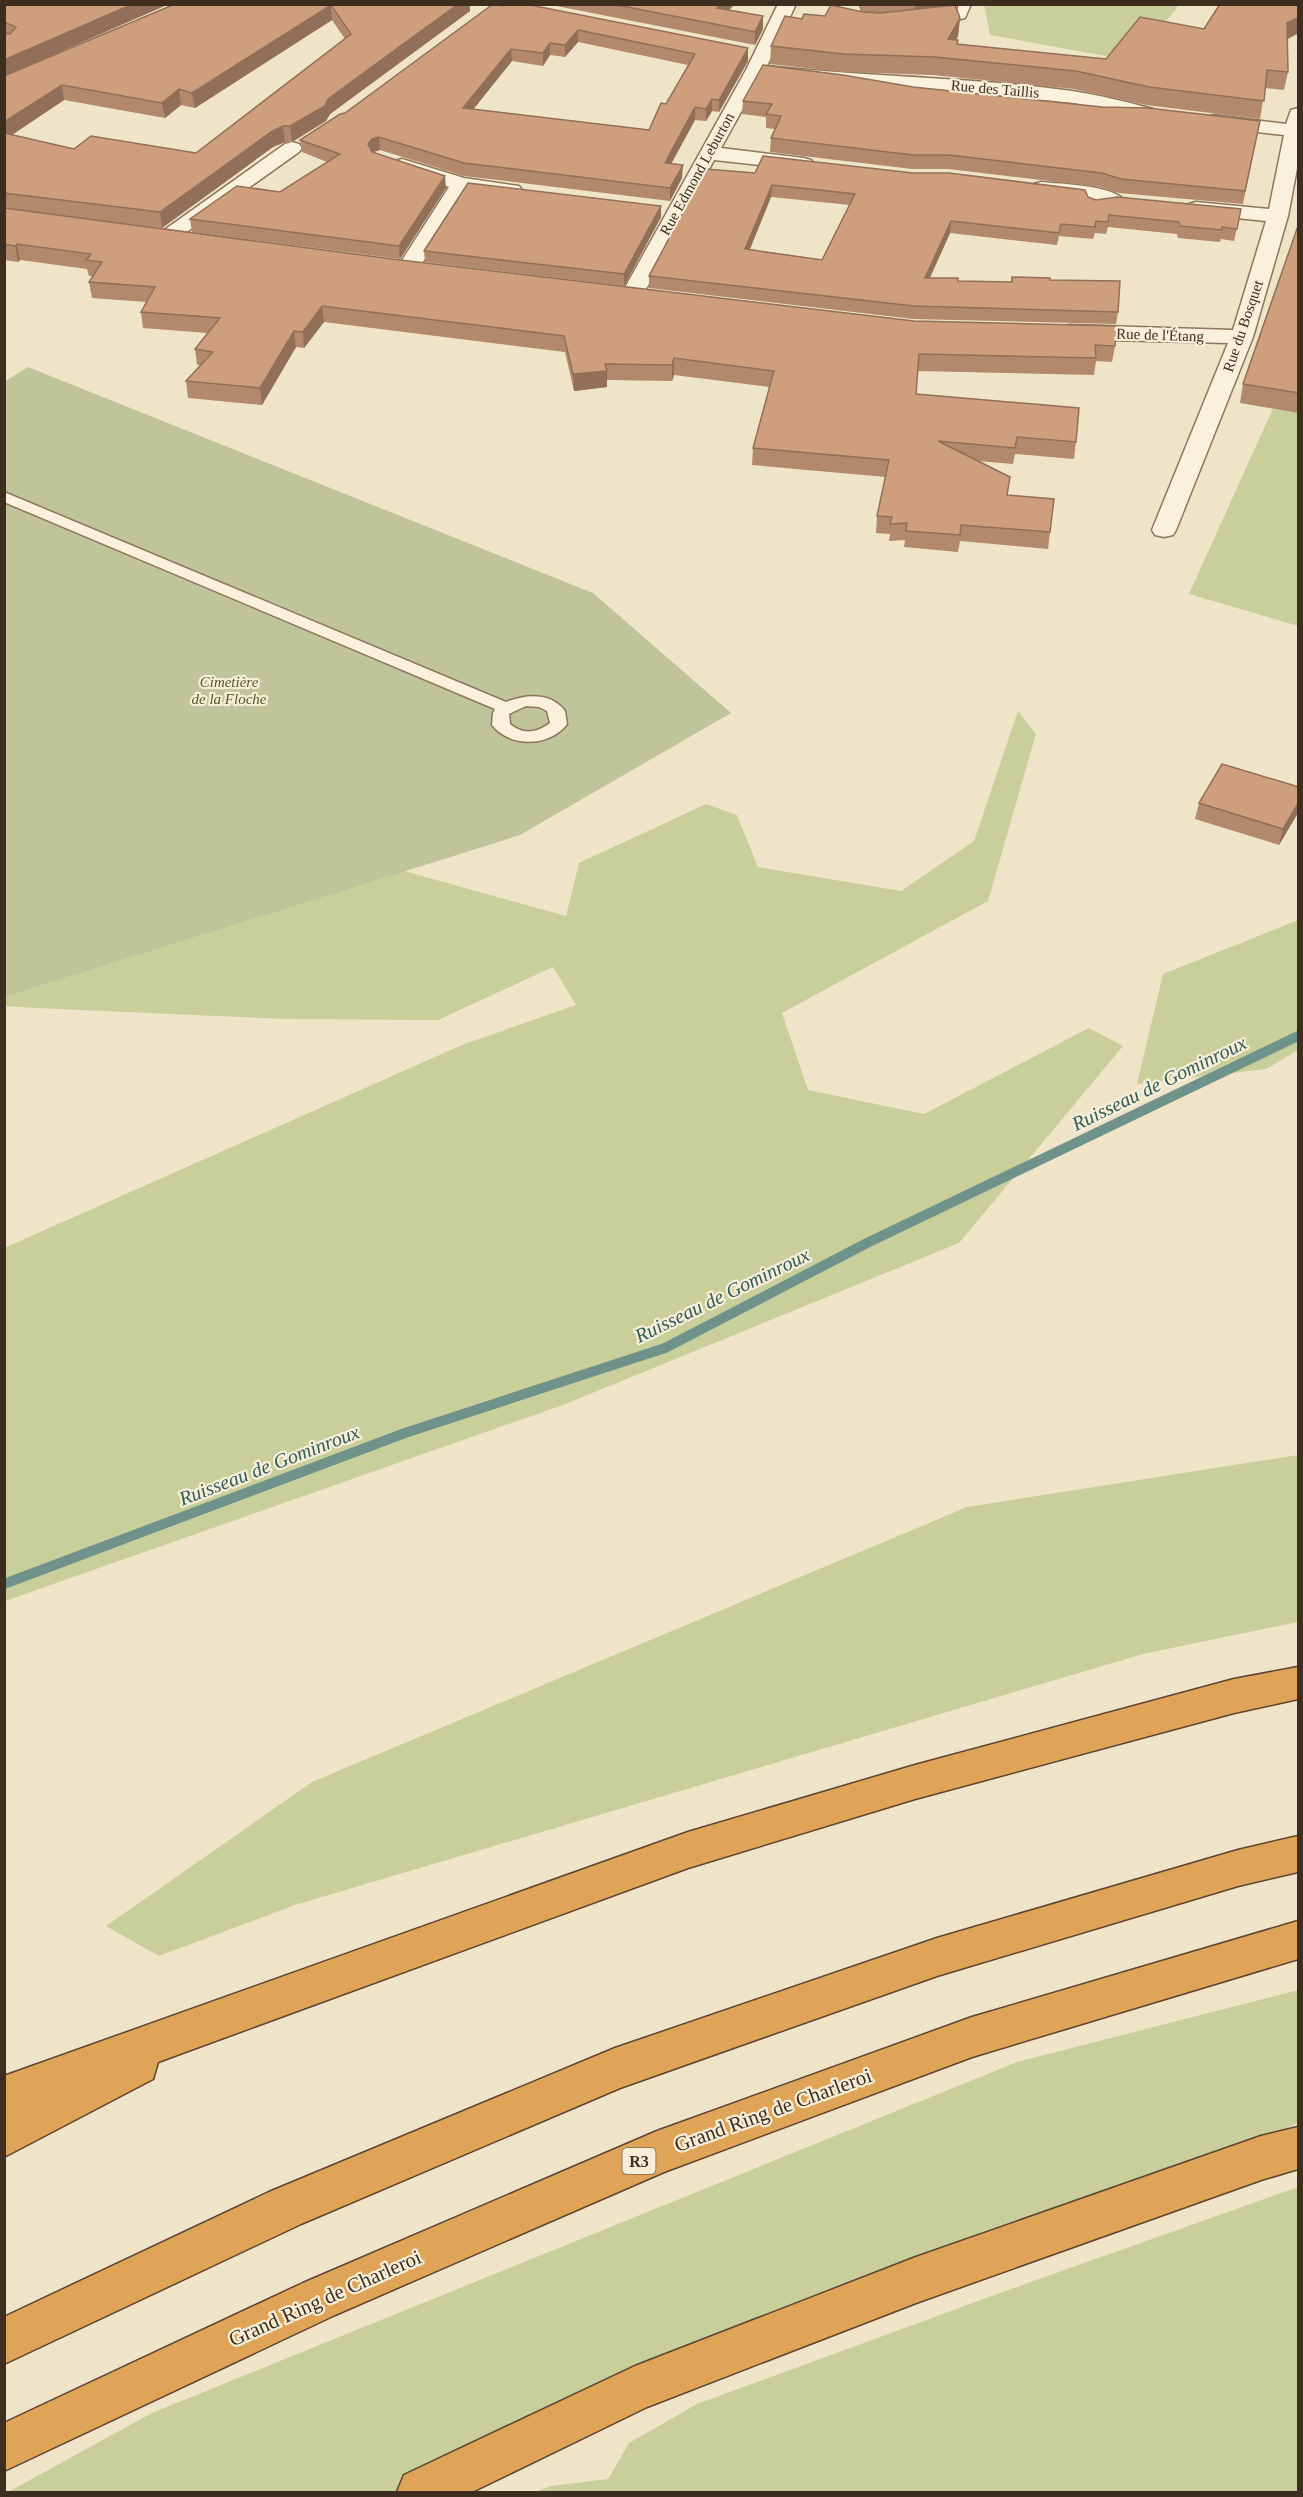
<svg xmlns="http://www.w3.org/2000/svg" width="1303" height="2497" viewBox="0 0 1303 2497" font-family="Georgia,serif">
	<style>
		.green { fill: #c9cf9b }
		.cemetery { fill: #bfc49a }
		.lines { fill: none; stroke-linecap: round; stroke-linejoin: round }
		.stream { stroke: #6f938a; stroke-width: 10 }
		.service-casing { stroke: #8d765c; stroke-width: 3 }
		.minor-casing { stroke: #8d765c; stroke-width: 3 }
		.motorway-casing { stroke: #5b4430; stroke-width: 3 }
		.service { fill: #faf1dc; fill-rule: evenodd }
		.minor { fill: #faf1dc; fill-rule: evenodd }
		.motorway { fill: #e0a458; fill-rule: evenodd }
		.wall { fill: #b2896c; fill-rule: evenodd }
		.shaded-wall { fill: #916f58 }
		.building { fill: #cf9f7d; stroke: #916f58; stroke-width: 1.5; fill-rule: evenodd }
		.labels { text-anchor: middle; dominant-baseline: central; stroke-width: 4.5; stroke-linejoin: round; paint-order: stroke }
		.far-street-label { font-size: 15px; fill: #3d2e20; stroke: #f7eed8 }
		.far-park-label { font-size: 15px; font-style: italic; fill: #4d5a26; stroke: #f7eed8 }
		.shield { fill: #f7eed8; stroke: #756857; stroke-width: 1.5 }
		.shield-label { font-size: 16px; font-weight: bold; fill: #3d2e20 }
		.water-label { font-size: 20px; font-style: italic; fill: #2f5d5a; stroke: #f7eed8 }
		.near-street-label { font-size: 21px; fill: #3d2e20; stroke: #f7eed8 }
	</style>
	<rect width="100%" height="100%" fill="#f0e4c8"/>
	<path class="green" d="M984,4H1176L1177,8L1133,61L990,35Z
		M1274,406L1298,410V626L1189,594Z
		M1018,711L1036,734L988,901L782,1013L808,1090L924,1114L1089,1028L1123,1046L959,1243L563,1405L5,1601L4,1248L462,1045L576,1005L553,967L438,1020L285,1019L36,1008L5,1006V997L404,871L566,916L579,863L706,804L737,815L758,867L901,891L974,841Z
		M1298,920V1050L1266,1069L1137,1084L1163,974Z
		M1298,1455V1622L1143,1654L295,1905L159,1956L106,1926L312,1782L967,1507Z
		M1298,1990V2123L424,2492H8L152,2413L1017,2062Z
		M1298,2187V2492H535L551,2486L608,2479L629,2443L697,2404L1000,2293Z"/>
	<path class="cemetery" d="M28,367L593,593L731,713L520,835L5,997L4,382Z"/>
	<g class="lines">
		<path class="stream" d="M4,1584L405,1433L665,1348L867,1243L1298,1036"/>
		<defs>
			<path id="service" d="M959,4H971L965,18L932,26L926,22L928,20L956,14Z
				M4,492L506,702C526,694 551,692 565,711L567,724C550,747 510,748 492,725L493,713L495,709L4,502ZM526,706L539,707L547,711L550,723C537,733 523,735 510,724L509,714Z"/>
			<path id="minor" d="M778,4H796L767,66C868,77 971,77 1072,91C1099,95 1127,102 1153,109L1156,113L1153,117C1141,120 1126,120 1114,117L1112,111L1074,103L933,89L843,86L761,76L721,148L804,158L811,160L814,164L811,168L804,170L714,160L644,293L641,298L633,299L625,298L622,293L746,70Z
				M1298,108V163L1288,216L1253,337L1176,530L1173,535L1164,537L1155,535L1152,530L1228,343L1070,339L1062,337L1059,332L1062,327L1070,325L1233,330L1266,221L1196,214L1189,212L1186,208L1189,204L1196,202L1269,209L1284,135L1214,127L1207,125L1204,121L1207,117L1214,115L1286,124L1291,110Z
				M292,142L299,144L302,148L299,152L174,241L167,243L160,241L157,237L160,233L285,144Z
				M402,159L464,178L519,186L522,190L519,194L512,196L467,191L416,273L408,274L400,273L397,268L449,187L395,169L392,165L395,161Z
				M1041,182C1060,184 1114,185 1125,201L1122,205L1115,207L1096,201L1034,192L1031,188L1034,184Z"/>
			<path id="motorway" d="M1298,1667V1699L1234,1713L915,1799L688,1868L158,2062L153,2079L4,2157V2076L688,1832L915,1765L1234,1679Z
				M1298,1836V1872L1238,1886L937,1976L620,2088L301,2224L4,2364V2317L269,2192L615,2048L937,1938L1238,1850Z
				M1298,1921V1959L972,2057L664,2172L335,2315L4,2471V2423L303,2283L657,2131L972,2017Z
				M1298,2127V2169L1261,2180L916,2303L647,2407L472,2492H397L404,2475L635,2366L916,2257L1261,2136Z"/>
		</defs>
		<use href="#service" class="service-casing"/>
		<use href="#minor" class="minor-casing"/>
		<use href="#motorway" class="motorway-casing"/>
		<use href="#service" class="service"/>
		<use href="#minor" class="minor"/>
		<use href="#motorway" class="motorway"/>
	</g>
	<path class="wall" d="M4,4H169L16,71L175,4H470V11L330,114L326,121L292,142H285L273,147L162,228L4,208ZM332,20L345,39L196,153L74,149L12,135L64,100L165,118L181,105L195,108Z
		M493,4L748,48V61L719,112L712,111L706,121L695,120L671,164L682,178L670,201L464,176L380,150L373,152L446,188L400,259L192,232L190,219L280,192L327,162L302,152L300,140L345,113ZM578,42L688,65L666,104L649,130L473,109L512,61L543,66L550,55L565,57Z
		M546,4H735L729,10L763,16V29L755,45Z
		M858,4H950V6L960,18L958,36L956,40L958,44L1106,59L1204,29L1299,4V33L1288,39V72L1284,90L1265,88L1260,119L1146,105L1074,89L933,75L843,72L770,64L771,46L802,19L861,12Z
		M913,87L1102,107L1260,121L1243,204L1119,193L1100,187L948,169H912L770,152L771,138L775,129L766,128V117L742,114L743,101Z
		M706,169L1088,197L1096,200L1241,209L1234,241L1221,239L1220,242L1178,238L1177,234L1108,227L1106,234L1095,233L1093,239L1059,236L1057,245L950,233L930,278L958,281L1011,282L1012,277L1050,280L1118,312L1116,324L913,319L649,288V276ZM771,197L850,205L822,260L750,249Z
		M661,206V217L624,286L425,262L424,251Z
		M4,208L392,259L1115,346L1112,362L1096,361L1094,375L918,371L916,394L1076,442L1074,459L1015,454L1013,464L978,461L1008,495L1050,532L1048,549L960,541L958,552L904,547L905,540L889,541L890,534L876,533L877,516L886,477L752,465L753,448L769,387L674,375L672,381L607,380V387L574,391L565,352L324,322L304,348L296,347L262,405L188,398L186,381L200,365H197L195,349L207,333L143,328L141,312L146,302L92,298L89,282L93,276H89L87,269L20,260L18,262L4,260Z
		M1299,223V413L1240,403L1243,384Z
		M1299,787V811L1279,845L1195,819L1199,803Z"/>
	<path class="shaded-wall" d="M133,4H169L4,76V60Z
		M458,4H470V11L330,114L326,121L292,142L290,126Z
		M721,4H735L717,21V8Z
		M915,4H950L949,13L914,18Z
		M331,5L332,20L195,108L192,93Z
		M763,16V29L755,45V32Z
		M1299,17V33L1284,40L1287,23Z
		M960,18L958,36L947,57L948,39Z
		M578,30V42L565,57V45Z
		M550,43V55L543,66V53Z
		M748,48V61L719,112V100Z
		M511,49L512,61L464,121L463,108Z
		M62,85L64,100L7,138L4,145V122Z
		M179,89L181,105L165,118L162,103Z
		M712,99V111L706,121V109Z
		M695,107V120L665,175V163Z
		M283,126L285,142L273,147L162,228L160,212L271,132Z
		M379,137L380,150L373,152L369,157L368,144L372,139Z
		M683,165L682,178L670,201V188Z
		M445,176L446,188L400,259L399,246Z
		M772,185L771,197L745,261V249Z
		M661,206V217L624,286V274Z
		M951,221L950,233L924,290L925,278Z
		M17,244L20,260L18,262L15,246Z
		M322,306L324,322L304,348L303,332Z
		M294,331L296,347L262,405L260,388Z
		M674,358V375L672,381V365Z
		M607,371V387L574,391L573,374Z
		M1299,802V811L1279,845L1283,829Z"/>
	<path class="building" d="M4,4H133L4,60V33L10,34L16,27L4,22Z
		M175,4H458L328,99L325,106L290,126H283L271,132L160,212L4,193V133L74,149L91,136L196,153L351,34L331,5L192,93L179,89L162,103L62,85L4,122V76Z
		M493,4L502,6L504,4H525L748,48L719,100L712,99L706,109L695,107L665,163L683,165L670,188L464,163L379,137L372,139L368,144L372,152L445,176L399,246L190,219L237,186L280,192L340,154L300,140L340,114L345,113ZM578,30L695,54L666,104L661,103L649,130L463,108L511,49L543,53L550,43L565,45Z
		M612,4H721L717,8L763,16L755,32Z
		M1220,4H1299V17L1287,23L1288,72L1267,70L1264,101L1149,87L1076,71L935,57L844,54L771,46L785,16L802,19L804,14L825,16L831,5L863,12L881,13L955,5L960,18L948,39L958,40L957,44L1106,59L1140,17L1204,29Z
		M763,65L843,75L913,87L1102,107L1148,108L1260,121L1245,191L1121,179L1102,173L949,155H913L771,138L781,116L766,114L772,104L743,101Z
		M763,156L913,173H949L1085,190L1088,197L1096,200L1117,197L1241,209L1237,229L1222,227V230L1180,226L1179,222L1109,215L1108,222L1096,221L1095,227L1061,224L1059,233L951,221L925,278H958V281L1012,282V277L1050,278V280L1120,281L1118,312L914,306L649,276L706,169L755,173ZM772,185L855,194L822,260L745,249Z
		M468,183L661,206L624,274L424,251Z
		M4,208L392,259L914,321L1117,326L1115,346L1095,345L1096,358L919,354L916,394L1079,408L1076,442L1017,437L1015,448L938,441L1010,477L1007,495L1054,499L1050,532L961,525L960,535L906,531L907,523L890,524L892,517L877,516L889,460L753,448L774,371L674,358L672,365L605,364L607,371L573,374L564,336L322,306L303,332L294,331L260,388L186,381L213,352L195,349L220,318L141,312L155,287L89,282L102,262L86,260L91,254L17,244L15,246L4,244Z
		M1299,223V393L1243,384Z
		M1222,764L1299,787V802L1283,829L1199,803Z"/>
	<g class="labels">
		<g class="far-street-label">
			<text transform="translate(995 89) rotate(5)">Rue des Taillis</text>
			<text transform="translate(697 174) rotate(-61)">Rue Edmond Leburton</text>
			<text transform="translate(1243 326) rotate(-71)">Rue du Bosquet</text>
			<text transform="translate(1160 335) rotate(2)">Rue de l'Étang</text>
		</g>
		<g class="far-park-label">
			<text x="229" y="682">Cimetière<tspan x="229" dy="17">de la Floche</tspan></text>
		</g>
		<rect class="shield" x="622.5" y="2148" width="33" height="26" rx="4.5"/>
		<g class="shield-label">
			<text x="639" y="2161">R3</text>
		</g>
		<g class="water-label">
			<text transform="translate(1159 1083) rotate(-26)">Ruisseau de Gominroux</text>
			<text transform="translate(722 1295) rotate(-26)">Ruisseau de Gominroux</text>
			<text transform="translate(269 1465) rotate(-21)">Ruisseau de Gominroux</text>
		</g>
		<g class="near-street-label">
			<text transform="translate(773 2110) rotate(-20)">Grand Ring de Charleroi</text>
			<text transform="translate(325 2298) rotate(-24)">Grand Ring de Charleroi</text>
		</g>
	</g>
	<rect width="1303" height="2497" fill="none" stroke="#3d2e20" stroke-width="12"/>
</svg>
